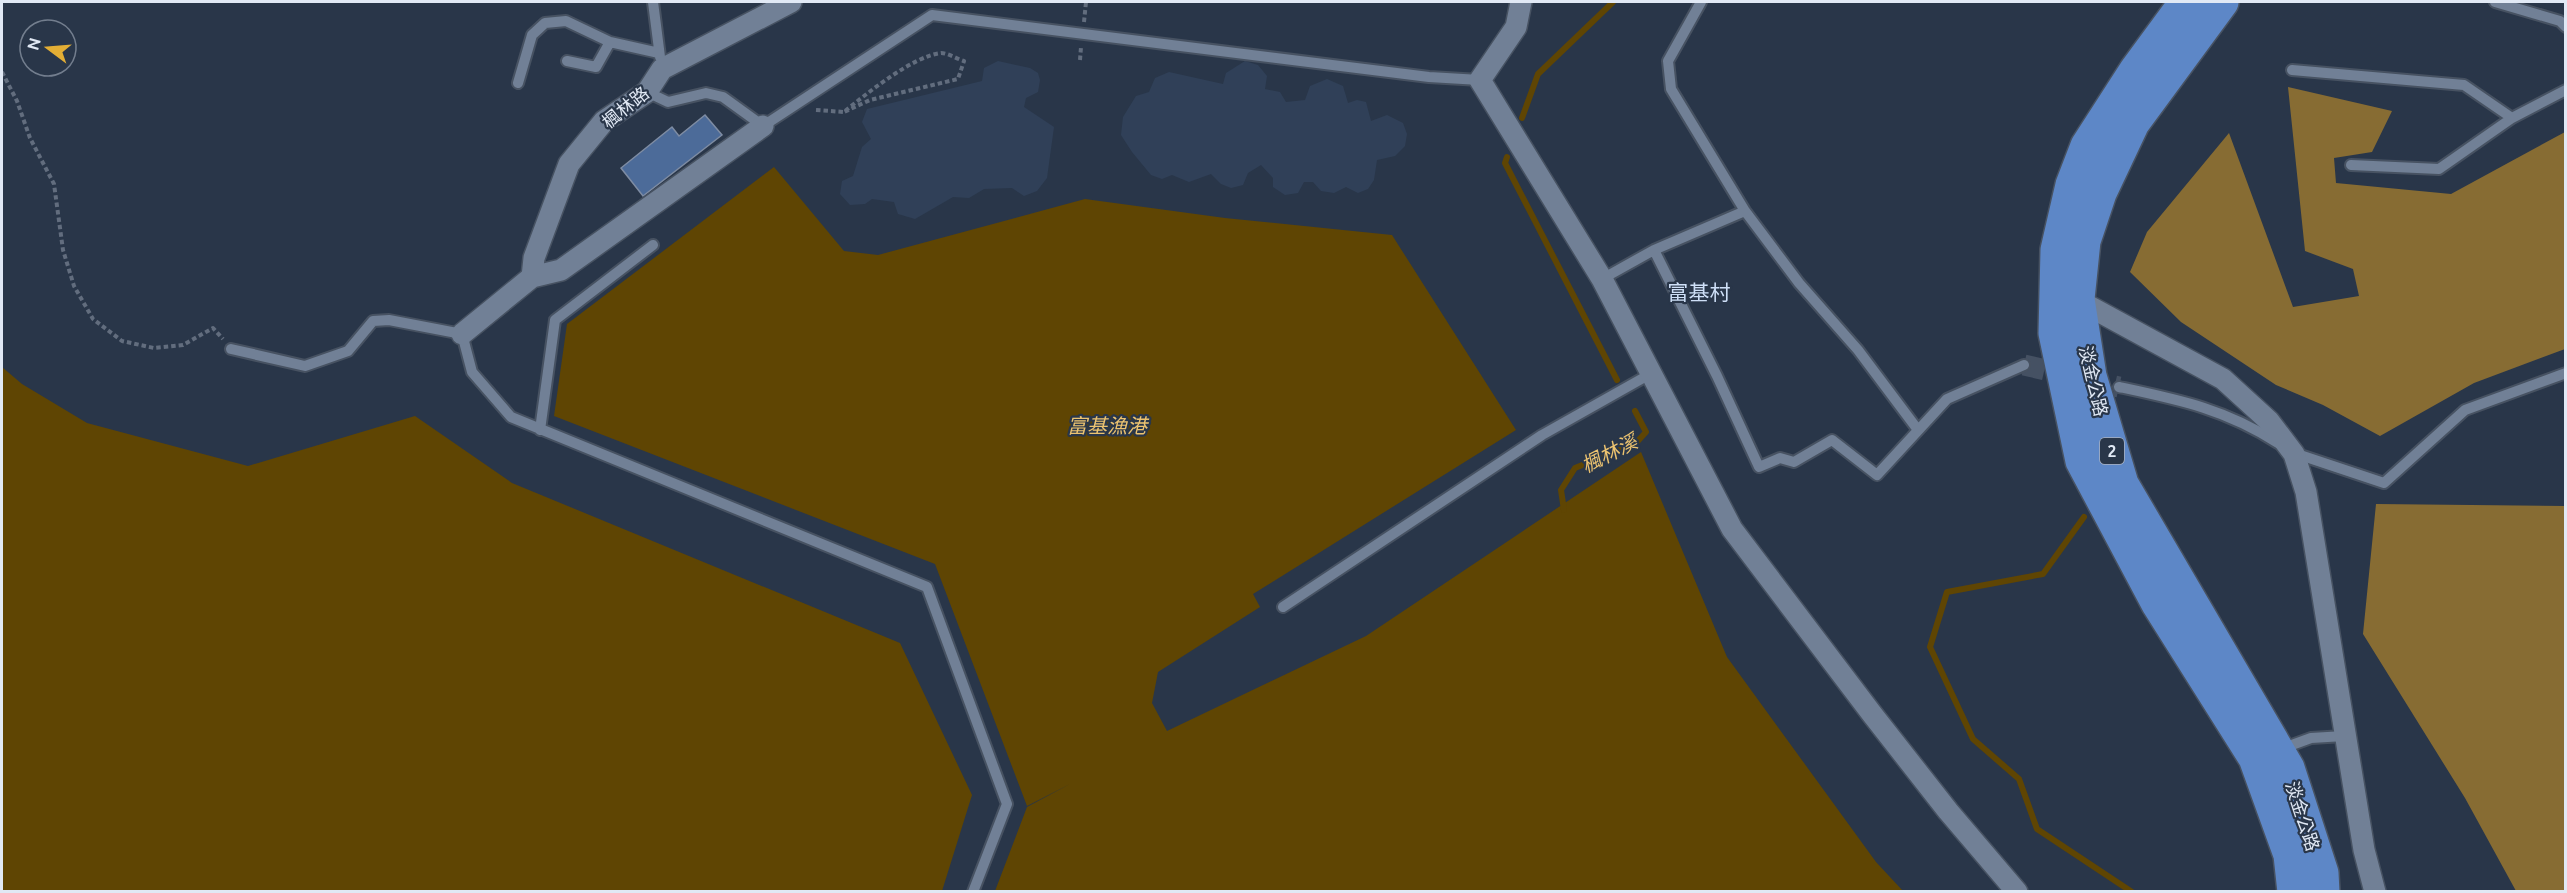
<svg xmlns="http://www.w3.org/2000/svg" width="2567" height="893" viewBox="0 0 2567 893" font-family="Ubuntu,'Noto Sans TC',sans-serif">
	<style>
		.built { fill: #304058 }
		.forest { fill: #876c33 }
		.water { fill: #5f4503 }
		.lines { fill: none; stroke-linecap: round; stroke-linejoin: round }
		.stream { stroke: #5f4503; stroke-width: 6 }
		.building { fill: #4c6b99; stroke: #7e8ca3; stroke-width: 1.5 }
		.street-tunnel { stroke: #455163; stroke-width: 21; stroke-dasharray: 21 10; stroke-linecap: butt }
		.lane-casing { stroke: #475262; stroke-width: 14 }
		.street-casing { stroke: #475262; stroke-width: 24 }
		.primary-casing { stroke: #475262; stroke-width: 36 }
		.path { stroke: #626d7e; stroke-width: 4; stroke-dasharray: 4.5 3; stroke-linecap: butt }
		.lane { stroke: #718096; stroke-width: 10 }
		.street { stroke: #718096; stroke-width: 21 }
		.primary { stroke: #5d87c7; stroke-width: 33 }
		.labels { text-anchor: middle; dominant-baseline: central; stroke-width: 4.5; stroke-linejoin: round; paint-order: stroke }
		.shield { fill: #293649; stroke: #aab3c1; stroke-width: 1.5 }
		.shield-label { font-size: 16px; font-weight: bold; fill: #e1e9f5 }
		.street-label { font-size: 18px; fill: #e1e9f5; stroke: #293649 }
		.water-label { font-size: 20px; font-style: italic; fill: #ecc370; stroke: #293649 }
		.quarter-label { font-size: 21px; fill: #cedff7; stroke: #293649 }
	</style>
	<rect width="100%" height="100%" fill="#293649"/>
	<path class="built" d="M998,61L1030,68L1038,73L1040,80L1038,92L1026,98L1024,107L1054,127L1047,178L1037,191L1024,196L1012,188L984,189L969,198L953,197L915,219L898,214L894,202L872,199L865,204L850,205L840,194L842,181L853,176L862,147L871,139L862,122L867,109L982,81L984,68Z
		M1245,61L1258,65L1267,76L1265,89L1280,92L1286,102L1305,100L1310,86L1327,79L1343,86L1348,103L1357,100L1366,102L1371,121L1387,115L1403,123L1407,134L1405,146L1395,156L1377,160L1374,180L1368,189L1358,193L1346,187L1334,193L1321,191L1313,182H1304L1298,193L1285,195L1273,187V178L1261,165L1248,173L1243,185L1231,188L1221,184L1211,174L1189,182L1172,175L1162,179L1151,175L1132,152L1121,135L1123,117L1136,96L1149,92L1155,78L1169,72L1223,84L1226,73Z"/>
	<path class="forest" d="M2288,87L2392,111L2372,152L2334,158L2336,183L2451,194L2565,132V349L2474,383L2380,436L2323,405L2276,385L2181,322L2130,272L2147,232L2229,133L2293,307L2359,296L2353,269L2305,251Z
		M2376,504L2565,506V891H2516L2465,798L2363,634Z"/>
	<path class="water" d="M774,167L844,251L878,255L1085,199L1225,218L1392,235L1516,430L1253,594L1260,607L1158,672L1152,703L1167,731L1366,636L1641,452L1727,657L1876,862L1903,891H995L1027,807L1070,784L1027,806L935,564L554,416L567,324Z
		M2,367L22,384L87,423L248,466L415,416L512,483L900,643L972,795L942,891H2Z"/>
	<g class="lines">
		<path class="stream" d="M1522,118L1538,74L1613,2
			M1507,157L1505,163L1617,380
			M1564,510L1561,490L1575,468L1636,443L1646,432L1635,411
			M2084,517L2043,574L1947,592L1930,647L1973,739L2019,779L2037,829L2132,892"/>
	</g>
	<path class="building" d="M705,115L722,135L643,196L621,168L672,127L679,136Z"/>
	<g class="lines">
		<path class="street-tunnel" d="M2024,365L2119,387"/>
		<defs>
			<path id="lane" d="M653,2L660,57
				M1701,2L1668,61L1671,89L1745,211L1799,283L1858,350L1918,430
				M2495,2L2560,21L2566,27
				M567,61L596,67L610,42
				M2292,70L2464,85L2512,118L2566,90
				M518,83L532,35L545,23L566,21L610,42L659,53
				M647,92L668,102L706,93L723,97L763,126L932,15L1429,77L1480,80
				M2351,165L2439,169L2512,118
				M1654,250L1717,376L1759,467L1780,458L1794,462L1832,440L1877,475L1947,399L2024,365
				M1602,279L1654,250L1745,211
				M231,349L305,366L348,351L373,321L389,320L462,334L472,372L511,417L927,587L1007,804L973,892
				M2119,387C2180,400 2225,409 2278,443
				M540,430L555,320L653,245
				M2294,453L2384,483L2465,410L2566,373
				M1283,607L1542,435L1652,373
				M2281,749L2311,738L2344,736"/>
			<path id="street" d="M1521,2L1516,27L1480,80L1602,279L1732,529L1872,714L1948,811L2017,892
				M532,277L534,258L569,164L604,121L647,92L662,69L791,2
				M2074,298L2223,379L2269,421L2294,454L2306,492L2364,850L2375,892
				M462,334L532,277L561,270L763,126"/>
			<path id="primary" d="M2186,2L2136,70L2087,146L2072,185L2057,250L2055,333L2082,461L2158,604L2255,758L2290,855L2294,892
				M2222,2L2133,123L2100,193L2084,241L2078,299L2090,376L2122,484L2288,768L2322,873L2323,892"/>
		</defs>
		<use href="#lane" class="lane-casing"/>
		<use href="#street" class="street-casing"/>
		<use href="#primary" class="primary-casing"/>
		<path class="path" d="M1084,22L1086,2
			M1080,60L1081,47
			M2,72L17,101L30,138L54,184L63,250L74,286L93,319L122,341L154,348L183,345L213,328L223,339
			M816,110L844,112C866,94 913,56 941,53C948,53 957,59 964,61L958,79L870,100L844,112"/>
		<use href="#lane" class="lane"/>
		<use href="#street" class="street"/>
		<use href="#primary" class="primary"/>
	</g>
	<g class="labels">
		<rect class="shield" x="2100" y="438" width="24" height="26" rx="4.5"/>
		<g class="shield-label">
			<text x="2112" y="451">2</text>
		</g>
		<g class="street-label">
			<text transform="translate(625 107) rotate(-39)">楓林路</text>
			<text transform="translate(2094 381) rotate(77)">淡金公路</text>
			<text transform="translate(2303 816) rotate(72)">淡金公路</text>
		</g>
		<g class="water-label">
			<text x="1107" y="425">富基漁港</text>
			<text transform="translate(1609 453) rotate(-27)">楓林溪</text>
		</g>
		<g class="quarter-label">
			<text x="1699" y="292">富基村</text>
		</g>
	</g>
	<rect width="2567" height="893" fill="none" stroke="#e1e9f5" stroke-width="6"/>
	<g transform="translate(48 48) rotate(286)"><circle r="28" fill="#293649" stroke="#737e8e" stroke-width="1.5"/>
	<path d="M0-4.5L10 22L0 15L-10 22Z" fill="#e3ae35"/>
	<text y="-9" font-size="16" font-weight="bold" text-anchor="middle" fill="#e1e9f5">N</text>
	</g>
</svg>
